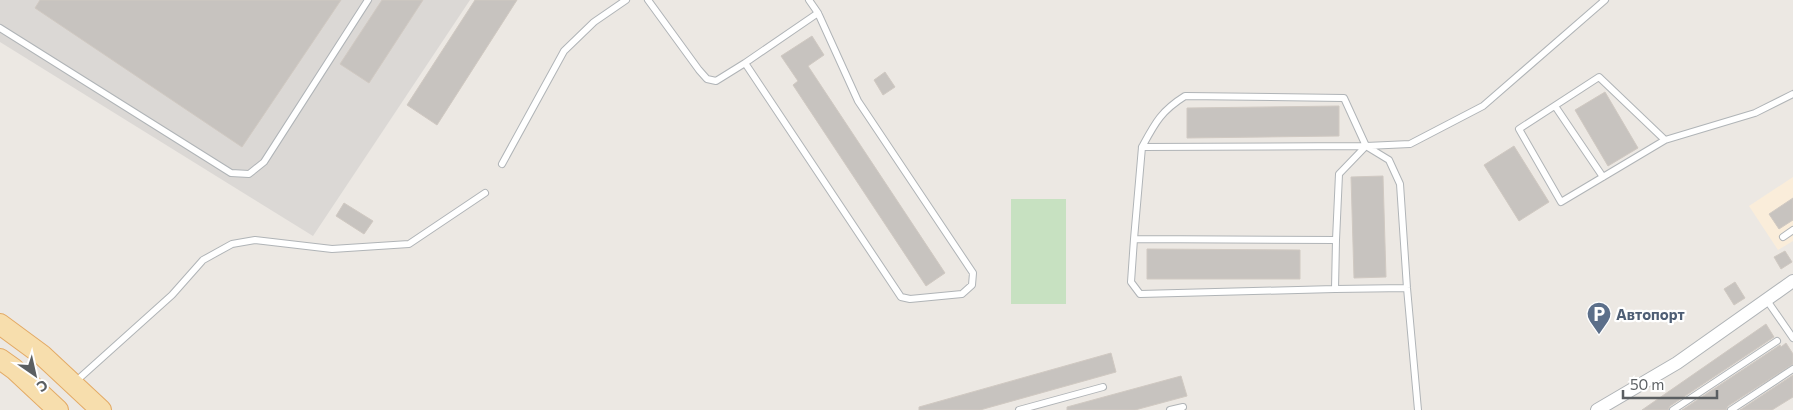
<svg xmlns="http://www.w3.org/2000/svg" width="1793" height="410" viewBox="0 0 1793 410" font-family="Commissioner,sans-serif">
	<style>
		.commercial { fill: #faedda }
		.industrial { fill: #dbd8d5 }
		.green { fill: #c7e1c1 }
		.building { fill: #c7c3bf; stroke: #d0c9c2 }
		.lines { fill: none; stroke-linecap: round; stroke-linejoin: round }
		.service-casing { stroke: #b0b4b7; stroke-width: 8 }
		.minor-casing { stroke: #b0b4b7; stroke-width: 14 }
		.primary-casing { stroke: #e3aa65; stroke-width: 22 }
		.service { stroke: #fff; stroke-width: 6 }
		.minor { stroke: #fff; stroke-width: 12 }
		.primary { stroke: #f7dead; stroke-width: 20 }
		.labels { text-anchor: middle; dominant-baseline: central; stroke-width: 4.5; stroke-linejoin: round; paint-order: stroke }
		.service-label { font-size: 15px; font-weight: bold; fill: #4e5e75; stroke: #fff; text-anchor: start }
	</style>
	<rect width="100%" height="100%" fill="#ece8e3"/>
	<path class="commercial" d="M1793,177V241L1778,250L1749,206Z"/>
	<path class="industrial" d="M0,0H470L313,236L0,42Z"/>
	<path class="green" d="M1011,199H1066V304H1011Z"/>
	<path class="building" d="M40,0H341L242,147L35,8Z
		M382,0H423L369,83L340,64Z
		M475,0H517L437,125L407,105Z
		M812,36L824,55L808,66L945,273L926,286L793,85L798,81L781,56Z
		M885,72L895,87L883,95L874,80Z
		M1605,92L1638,148L1608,166L1575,110Z
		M1339,106V136L1187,138V108Z
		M1514,146L1549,202L1519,221L1484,165Z
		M1383,176L1386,277L1354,278L1351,177Z
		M1793,198V220L1779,229L1769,214Z
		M344,203L373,221L364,234L336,216Z
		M1147,249L1300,250V279H1147Z
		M1785,251L1792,262L1781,269L1774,257Z
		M1735,282L1745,298L1734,305L1724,289Z
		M1766,324L1774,337L1670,406L1668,410H1642Z
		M1786,343L1793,354V364L1728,406L1726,410H1682L1780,345L1781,347Z
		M1111,353L1116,372L980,410H919V407Z
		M1793,375V397L1772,410H1740Z
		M1181,376L1187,396L1135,410H1067V407Z"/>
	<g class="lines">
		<defs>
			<path id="service" d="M648,0L699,70L707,79L716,81L745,63
				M809,0L818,13L858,101L973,273L972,285L962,294L910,299L901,297L745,63L818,13
				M0,28L231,173L249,174L264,162L368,0
				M1555,106L1603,177
				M1665,140L1599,77L1519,129L1561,202L1665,140L1755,113L1793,94
				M1366,146L1339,174L1336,240L1134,239L1142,147L1366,146L1410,144L1483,106L1605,0
				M1142,147C1155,123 1161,111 1185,96L1344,98L1366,146L1389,160L1400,184L1407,288L1418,410
				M502,164L564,51L594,22L626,0
				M1783,237L1793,230
				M1134,239L1131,282L1140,294L1335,289
				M1336,240L1335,289L1407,288
				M1766,299L1793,338
				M74,383L172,295L203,260L232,244L255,240L332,249L409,244L485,193
				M1019,410L1103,387
				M1170,410L1183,407
				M1673,410L1777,341
				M1731,410L1793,369"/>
			<path id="minor" d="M1597,410L1677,363L1793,281"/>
			<path id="primary" d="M0,324L42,355L101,410
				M0,359L14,369L58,410"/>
		</defs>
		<use href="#service" class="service-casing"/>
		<use href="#minor" class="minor-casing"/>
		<use href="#primary" class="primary-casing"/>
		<use href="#service" class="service"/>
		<use href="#minor" class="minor"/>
		<use href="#primary" class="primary"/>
	</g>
	<defs>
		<symbol id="parking-pin" viewBox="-11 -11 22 30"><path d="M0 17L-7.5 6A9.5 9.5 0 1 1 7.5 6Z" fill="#5c6f8a" stroke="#fff"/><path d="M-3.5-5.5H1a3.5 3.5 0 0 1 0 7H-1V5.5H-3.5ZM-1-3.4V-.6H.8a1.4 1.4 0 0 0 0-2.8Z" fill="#fff"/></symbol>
	</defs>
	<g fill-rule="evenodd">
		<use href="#parking-pin" x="1585" y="300" width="28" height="38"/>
	</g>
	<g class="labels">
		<g class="service-label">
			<text x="1616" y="314">Автопорт</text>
		</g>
	</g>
	<g transform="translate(35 375) rotate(146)" stroke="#ffffff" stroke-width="4" paint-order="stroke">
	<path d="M0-4L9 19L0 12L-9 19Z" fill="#5b5f62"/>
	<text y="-8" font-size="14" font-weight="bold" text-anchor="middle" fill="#5b5f62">С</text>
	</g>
	<path d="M1623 390v8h94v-8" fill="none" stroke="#5b5f62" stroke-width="2.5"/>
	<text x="1630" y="390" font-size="15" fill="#5b5f62" stroke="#ffffff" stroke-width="4" paint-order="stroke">50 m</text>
</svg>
